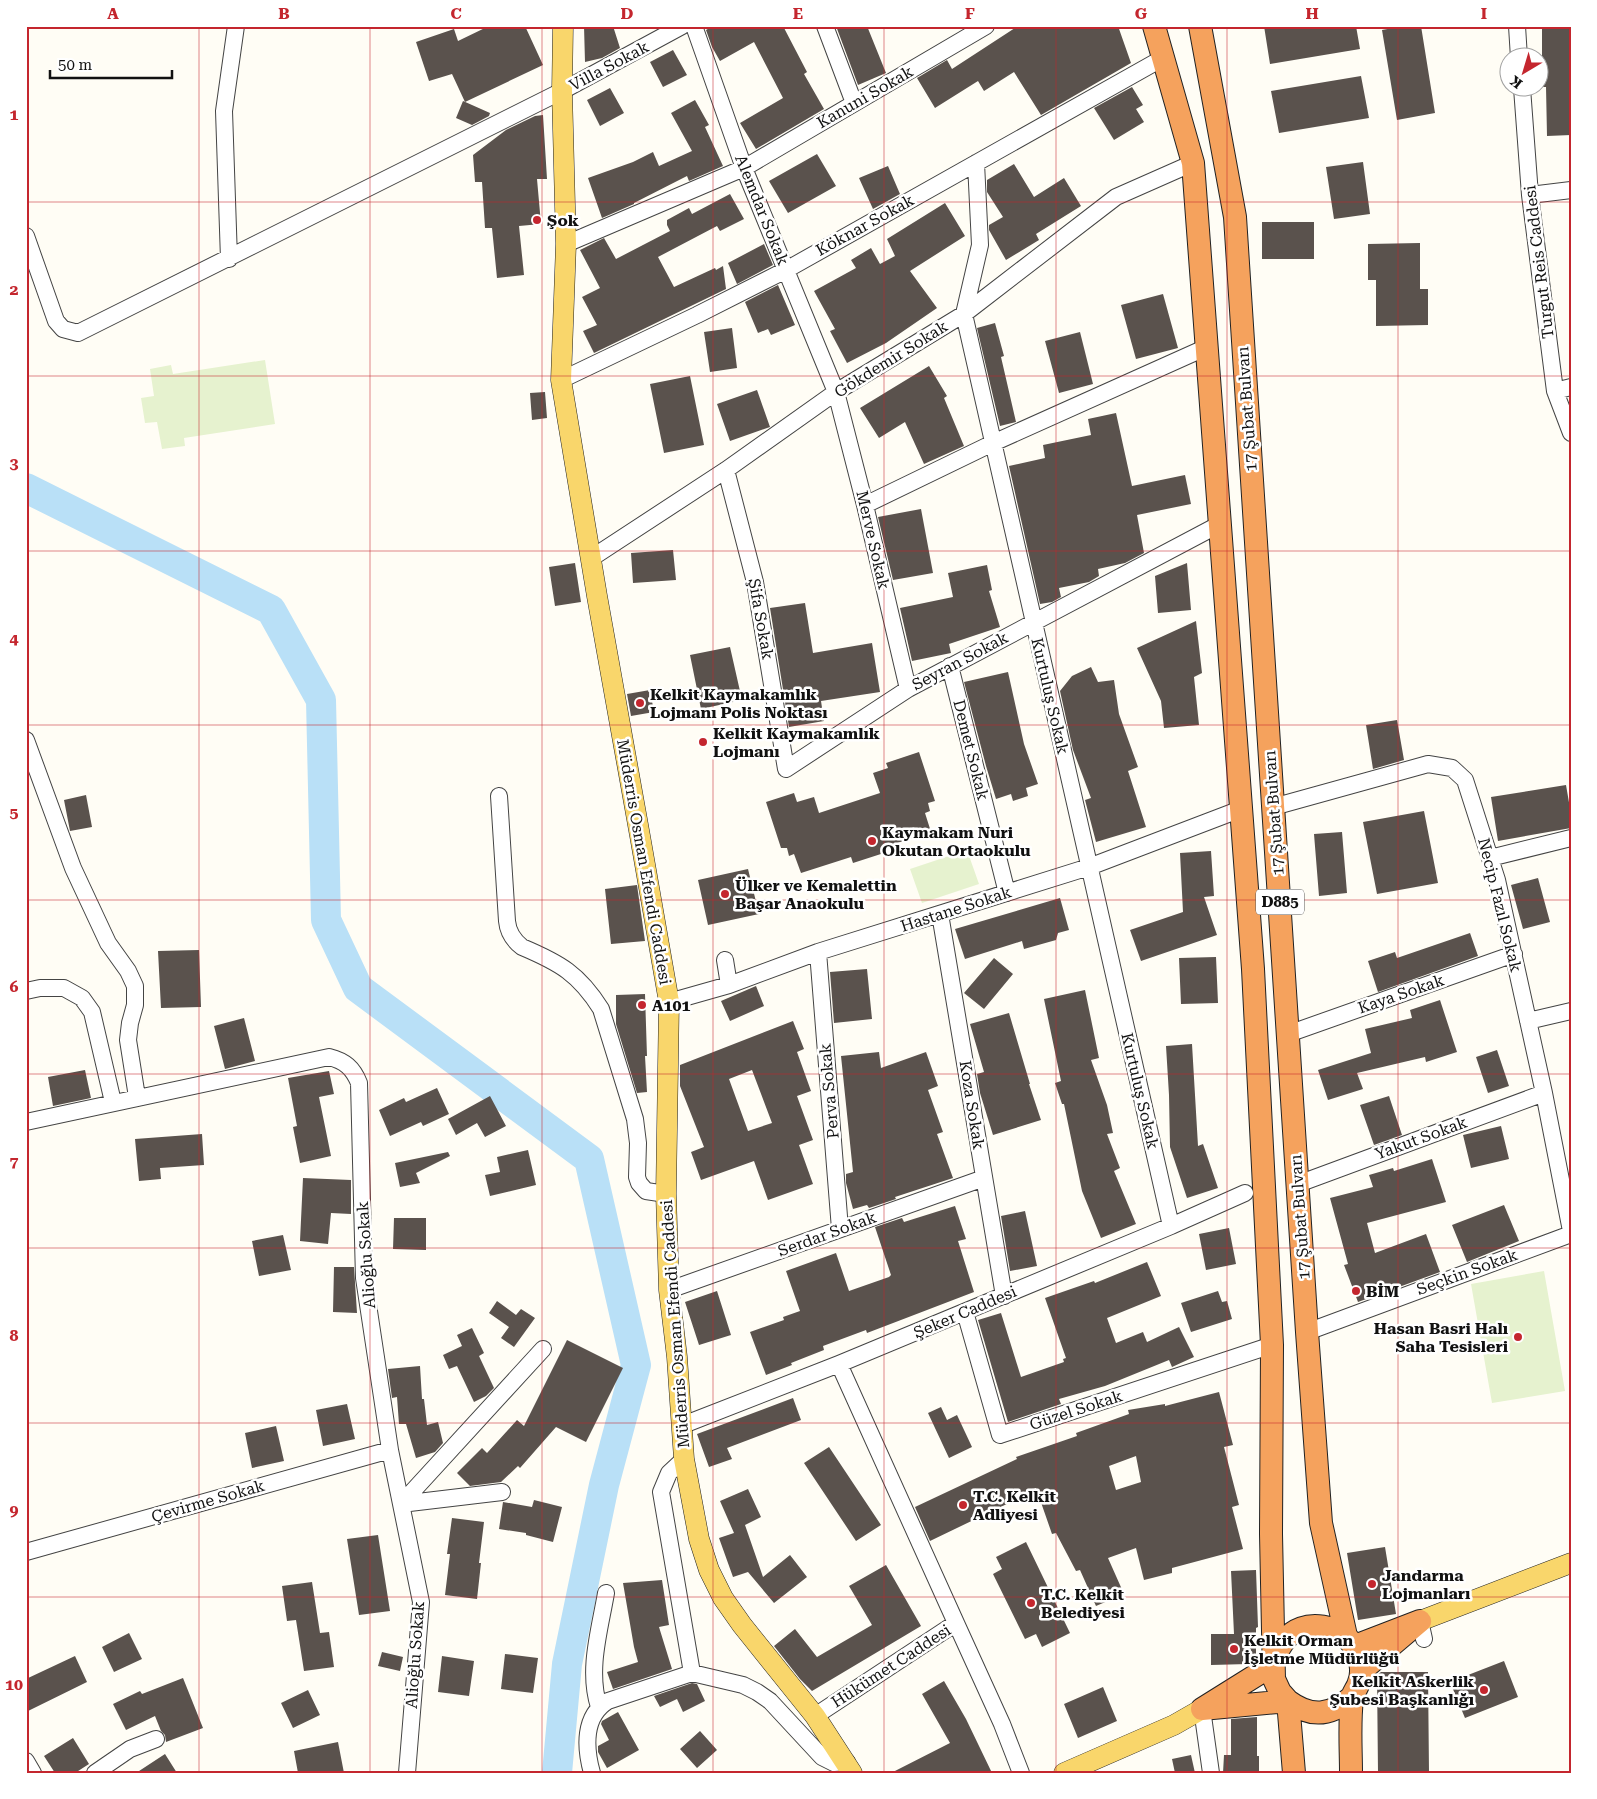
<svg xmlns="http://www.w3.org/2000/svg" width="1597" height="1799" viewBox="0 0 1597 1799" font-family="'Roboto Serif',serif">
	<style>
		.pitch { fill: #e6f2cf }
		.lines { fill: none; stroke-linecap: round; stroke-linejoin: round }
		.river { stroke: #b9e0f7; stroke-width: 30 }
		.building { fill: #5a524d; fill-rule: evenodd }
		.minor-casing { stroke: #444; stroke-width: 18 }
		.major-casing { stroke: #222; stroke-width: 21 }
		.highway-casing { stroke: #222; stroke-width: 24 }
		.minor { stroke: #fff; stroke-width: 16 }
		.major { stroke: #f9d66b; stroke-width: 20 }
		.highway { stroke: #f5a25d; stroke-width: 22 }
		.grid { fill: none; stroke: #c4262e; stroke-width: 1; stroke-opacity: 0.55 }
		.poi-dot { fill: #c4262e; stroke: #fff; stroke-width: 2 }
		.labels { text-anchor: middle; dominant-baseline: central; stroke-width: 5; stroke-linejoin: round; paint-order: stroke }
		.shield { fill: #fff; stroke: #585858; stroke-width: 1 }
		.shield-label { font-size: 15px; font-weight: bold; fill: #111 }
		.street-label { font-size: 16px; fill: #111; stroke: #fff }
		.poi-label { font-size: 16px; font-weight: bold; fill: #111; stroke: #fff; text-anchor: start }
		.neatline { fill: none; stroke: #c4262e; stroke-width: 2 }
		.grid-label { font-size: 16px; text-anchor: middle; font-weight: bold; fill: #c4262e }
	</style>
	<rect width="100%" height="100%" fill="#fffdf5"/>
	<path class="pitch" d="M265,360L275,424L184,438L185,446L162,449L157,422L145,423L141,398L154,396L150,369L171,365L173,374Z
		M967,850L979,884L922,903L910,869Z
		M1544,1271L1565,1391L1492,1403L1471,1284Z"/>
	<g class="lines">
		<path class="river" d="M26,488L271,610L321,700L326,920L358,988L589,1159L636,1365L604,1485L567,1664L557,1773"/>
	</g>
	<path class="building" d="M489,26H525L543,65L465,102L452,74L429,81L416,42L454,29L458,41Z
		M584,26H613L620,48L602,58L585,62Z
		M713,26H783L807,72L804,74L824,109L756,149L740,123L783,98L754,42L720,61L712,47L706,30Z
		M836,26H867L886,73L858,85Z
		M1018,26H1118L1131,63L1041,115L1014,72L984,91L978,81L935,108L917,78L947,60L952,69Z
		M1264,26H1356L1360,49L1270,64Z
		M1404,26H1421L1435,113L1397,120L1382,30Z
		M1542,26H1571V135L1547,136L1546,87H1542Z
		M673,50L687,75L663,87L650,62Z
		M1361,76L1369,118L1279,133L1271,91Z
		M1132,87L1143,105L1136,109L1144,122L1114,140L1094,108Z
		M610,88L624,113L600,126L587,100Z
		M695,100L709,125L705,127L723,166L689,181L687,176L634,203V204L602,218L588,178L633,162L653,152L659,166L692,151L671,113Z
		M463,101L490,113L489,116L472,125L456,118Z
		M543,115L547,179H537L541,224L519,226L524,275L497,278L492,228H485L482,182H475L473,155L506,130L535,116Z
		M817,154L836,186L788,213L769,181Z
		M1363,162L1370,214L1334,219L1326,167Z
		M1014,164L1034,197L1064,178L1081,206L1036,234L1039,240L1006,260L989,230V225L1003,217L987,192V180Z
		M888,166L900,194L873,209L859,178Z
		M730,194L744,219L720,231L717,226L658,257L674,287L715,268L716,270L723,266L726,289L594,353L583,331L597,325L582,297L600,288L580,250L604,238L616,259L670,231L667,225V220L689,208L692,214Z
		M945,203L965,236L910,271L937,308L886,343L847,363L830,331L835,329L814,291L856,268L851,260L871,248L880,264L895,256L887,239Z
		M1262,222H1314V259H1262Z
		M1420,243V289H1428V325L1376,326V280H1368V244Z
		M764,244L773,265L737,284L728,263Z
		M778,285L795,325L771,335L768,329L758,333L745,302Z
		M1163,294L1178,348L1136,359L1121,305Z
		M995,323L1004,356L1001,357L1016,422L1000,426L977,328Z
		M732,328L737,368L710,372L704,332Z
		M1080,332L1093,384L1059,393L1045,341Z
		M929,366L947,396L944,398L964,446L924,464L905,422L879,438L860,408Z
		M690,376L704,445L664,453L650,384Z
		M757,390L770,427L730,441L717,404Z
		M545,392L547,418L532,420L530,393Z
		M1116,413L1132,486L1185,475L1191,504L1137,515L1144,553L1125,563L1098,569L1099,576L1089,582L1059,588L1061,597L1052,602L1040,604L1009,466L1045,458L1043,445L1091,435L1088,419Z
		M921,509L933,573L893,580L878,517Z
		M673,550L676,580L633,583L631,553Z
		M575,563L581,602L555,606L549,567Z
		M1187,563L1191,610L1158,613L1155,576Z
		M987,565L992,590L989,591L1000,627L949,644L951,653L912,661L900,608L953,597L948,573Z
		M805,603L813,653L872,643L880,692L821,701L824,721L789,727L770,608Z
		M1196,621L1202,673L1194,677L1199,725L1164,728L1161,701L1137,648Z
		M730,647L742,700L701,709L690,655Z
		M1091,667L1098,682L1114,680L1119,714L1138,767L1128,771L1146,827L1096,842L1085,800L1091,798L1073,750L1060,691L1072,676Z
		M1008,672L1024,744L1038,784L1026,788L1028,796L1013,801L1011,794L996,799L986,766L964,682Z
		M650,690L654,712L631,716L627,694Z
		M1397,720L1404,760L1373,769L1366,725Z
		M919,752L935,801L928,803L930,811L925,813L931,832L882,848L884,853L853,863L851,857L801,873L794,854L789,856L787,848H781L766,802L794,793L797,802L814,797L819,813L880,793L873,773L888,768L886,763Z
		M1566,785L1571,814V828L1498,841L1491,797Z
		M86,795L92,827L70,831L64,800Z
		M1424,811L1438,883L1377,894L1363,822Z
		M1342,832L1347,893L1319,896L1314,834Z
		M1211,851L1214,896L1204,897L1217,935L1141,961L1130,930L1183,912L1180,853Z
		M748,869L759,914L708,925L698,880Z
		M1538,878L1550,922L1523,929L1511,885Z
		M637,885L645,941L611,944L605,889Z
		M1060,898L1069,930L1058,933L1056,940L1024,949L1022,941L965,959L955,929Z
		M1470,933L1478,956L1378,992L1368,961L1395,952L1397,958Z
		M199,950L201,1007L161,1008L158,951Z
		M1216,957L1218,1003L1181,1004L1179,958Z
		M994,958L1013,974L984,1009L964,993Z
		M867,969L872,1019L834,1023L830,972Z
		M756,986L764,1006L730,1021L721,1001Z
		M1085,990L1099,1058L1091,1060L1107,1105L1113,1133L1107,1134L1120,1168L1114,1171L1136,1224L1101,1238L1082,1191L1064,1104H1062L1055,1083L1061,1081L1044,999Z
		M645,994L647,1056H645L647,1092L637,1093L616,1024V995Z
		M1440,1000L1457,1052L1426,1062L1425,1057L1357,1073L1363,1089L1328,1100L1318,1070L1371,1053L1365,1029L1412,1018L1410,1010Z
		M1009,1013L1030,1084H1029L1041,1120L993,1135L980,1093L977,1074L984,1072L970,1024Z
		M244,1018L255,1061L225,1069L214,1026Z
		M793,1021L804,1049L797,1052L811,1091L797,1096L813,1140L799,1145L813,1184L768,1200L754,1161L701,1180L691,1152L704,1147L680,1086V1065ZM752,1070L772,1123L748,1131L729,1079Z
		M1192,1044L1198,1146L1203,1144L1218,1188L1187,1198L1170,1147L1169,1095L1166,1046Z
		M1497,1050L1509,1086L1488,1093L1476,1057Z
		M879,1052L881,1068L926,1052L938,1086L928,1090L943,1132L937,1134L953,1178L895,1197L896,1199L869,1208L867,1205L853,1209L846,1183V1174L853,1172L841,1056Z
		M85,1070L91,1098L53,1106L48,1077Z
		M329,1071L334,1094L319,1097L331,1156L300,1163L293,1127L297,1126L288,1078Z
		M437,1088L449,1114L423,1126L421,1122L390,1136L379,1110L404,1098L406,1102Z
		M490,1096L506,1126L485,1137L477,1123L456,1135L448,1119Z
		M1389,1096L1402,1135L1374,1145L1360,1105Z
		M1501,1126L1509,1159L1471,1168L1463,1135Z
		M202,1134L204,1165L160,1168L161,1179L139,1181L135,1139Z
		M528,1150L536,1185L490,1196L485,1175L500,1172L497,1157Z
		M448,1152L450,1156L416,1173L420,1183L400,1187L395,1163Z
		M1432,1159L1446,1202L1367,1223L1375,1253L1426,1234L1440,1272L1358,1302L1344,1265L1348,1264L1330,1198L1373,1187L1369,1175L1393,1168L1394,1171Z
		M303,1178L351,1180V1214L331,1213L328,1244L300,1241Z
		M1504,1205L1519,1241L1467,1262L1452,1225Z
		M955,1206L966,1239L958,1241L974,1292L867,1333L866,1330L823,1346L824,1350L791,1363L792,1365L766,1375L750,1332L784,1320L783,1317L800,1311L786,1271L836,1253L849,1291L889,1277L891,1275L875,1227L902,1218L904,1222Z
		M1025,1211L1037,1266L1010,1271L1001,1216Z
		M394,1218H426V1250L393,1249Z
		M1229,1228L1236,1264L1206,1270L1199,1234Z
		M283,1235L291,1270L259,1276L252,1241Z
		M1147,1262L1161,1296L1107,1318L1116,1343L1143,1332L1147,1342L1179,1327L1194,1357L1172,1367L1169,1360L1105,1386L1059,1399L1061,1404L1008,1422L978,1320L1001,1313L1021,1377L1064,1362L1063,1359L1066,1358L1045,1298L1094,1281L1095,1283Z
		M334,1267H354L357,1313L333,1312Z
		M717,1291L731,1335L699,1345L685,1302Z
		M1218,1291L1222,1302L1227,1301L1232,1319L1191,1332L1181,1303Z
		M497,1301L516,1315L521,1309L535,1318L514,1347L501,1338L509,1327L489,1313Z
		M472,1328L484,1353L479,1356L494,1388L486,1396L474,1402L457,1366L449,1369L443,1355L462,1346L457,1335Z
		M567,1340L623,1368L586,1442L556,1427L520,1468L518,1466L501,1482L470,1486L457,1473L482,1448L487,1453L517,1420L524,1426Z
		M420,1366L422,1399H424L427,1425L438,1422L443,1443L435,1452L416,1458L406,1424H399L397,1397L392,1398L388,1369Z
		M1219,1392L1233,1445L1224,1447L1239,1505L1232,1507L1243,1549L1172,1568V1573L1144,1580L1136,1548L1108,1558L1124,1594L1096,1606L1080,1570L1076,1571L1056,1533L1052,1534L1036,1488L1011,1497L1013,1501L930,1541L915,1507L1017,1459L1016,1457L1077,1436L1076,1433L1129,1414L1128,1410L1165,1404V1406ZM1136,1456L1141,1482L1116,1490L1109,1466Z
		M793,1398L801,1420L727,1448L732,1459L709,1467L697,1434Z
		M347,1404L355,1439L323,1446L316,1410Z
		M941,1407L947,1420L957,1415L972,1447L949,1458L928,1413Z
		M276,1426L284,1461L252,1468L245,1433Z
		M829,1447L881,1525L856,1541L804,1463Z
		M748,1489L761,1517L745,1525L763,1577L790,1555L807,1577L774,1603L748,1572L733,1577L719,1538L734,1533L720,1501Z
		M534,1500L562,1507L553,1542L526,1535V1533L499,1529L503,1502L532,1507Z
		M452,1518L484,1522L479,1563H481L477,1599L445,1595L450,1554H447Z
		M378,1535L390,1611L359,1615L347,1539Z
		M1026,1542L1070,1633L1042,1647L1036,1634L1025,1639L993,1574L1002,1569L996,1557Z
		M1385,1547L1396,1614L1358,1620L1347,1553Z
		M886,1565L921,1626L812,1691L800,1679L774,1646L795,1629L817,1657L872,1625L849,1586Z
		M1256,1570L1258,1627L1256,1628V1659L1248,1664L1211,1665V1634H1234L1231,1571Z
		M662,1580L669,1625L659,1627L672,1669L613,1689L607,1672L638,1662L634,1647L623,1583Z
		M312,1582L320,1633L329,1632L334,1667L304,1671L296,1620L287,1621L282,1586Z
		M129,1633L142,1659L114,1672L102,1647Z
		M382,1652L403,1657L400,1671L378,1666Z
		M505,1654L538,1658L533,1693L501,1689Z
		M75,1656L87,1682L26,1712V1679Z
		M442,1656L474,1661L469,1696L438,1692Z
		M1504,1661L1518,1697L1465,1718L1450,1682Z
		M1381,1672H1428L1429,1773H1378L1377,1675Z
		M183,1678L203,1728L166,1742L165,1735L161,1731L155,1716L126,1730L113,1704L140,1691L142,1694Z
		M944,1681L966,1719L992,1773H891L950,1743L922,1694Z
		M692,1683L697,1684L705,1701L683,1712L677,1699L660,1707L654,1696Z
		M1103,1687L1117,1721L1078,1738L1064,1704Z
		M308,1690L320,1715L293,1728L281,1703Z
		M618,1712L639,1750L607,1768L598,1752V1746L609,1740L601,1724L602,1721Z
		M1257,1717V1756H1259V1773H1223L1224,1755H1231V1719Z
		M700,1731L717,1750L697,1768L680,1749Z
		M73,1738L89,1764L75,1773H55L44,1756Z
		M338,1742L344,1773H298L294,1751Z
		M165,1754L177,1773H136Z
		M1191,1755L1195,1773H1175L1172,1759Z"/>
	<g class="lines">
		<defs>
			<path id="minor" d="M694,26L744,168L836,392L865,505L908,689
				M825,26L854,103
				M1517,26L1519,58
				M1522,88L1530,195L1555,391L1571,433
				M976,163L980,245L964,314L1171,1226
				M1530,195L1571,190
				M26,236L56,321L63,329L78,333L562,91L682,26
				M566,244L744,168L986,26
				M229,259L224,111L236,26
				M561,380L697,315L786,270L1163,58
				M1555,391L1571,387
				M726,470L755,582L786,769L908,689L1220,524
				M865,505L993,443L1207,347
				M590,559L726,470L836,392L964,314L1116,197L1193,163
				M950,666L1007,893
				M26,740L73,868L108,943L128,971L135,986V1005L130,1023L128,1040L137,1097
				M499,796L507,921C508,932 513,940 522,947C560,963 579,974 601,1009L635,1119L638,1143L637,1177L639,1183L646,1191L666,1194
				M1273,807L1428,764L1452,768L1465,780L1497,880L1544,1093L1571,1231
				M1490,858L1571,838
				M940,914L1004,1296
				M818,952L840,1229
				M725,960L729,985
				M26,991L40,988H64L82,998L92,1012L113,1102
				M669,1002L729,985L818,952L1089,867L1241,809
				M1528,1021L1571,1011
				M1288,1034L1514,954
				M26,1122L329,1057C345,1061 353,1068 359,1083L364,1278L390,1450L421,1602L407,1773
				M1298,1184L1544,1093
				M669,1290L984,1178
				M965,1312L1000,1435L1272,1345
				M1307,1332L1571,1234
				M839,1364L956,1623
				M683,1425L839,1364L1171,1226L1245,1193
				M684,1459L669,1473L661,1492L692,1673L743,1685L757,1692L770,1701L822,1757L834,1763L847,1762
				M401,1504L543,1349
				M401,1504L502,1492
				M26,1552L390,1450
				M1420,1621L1424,1639
				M599,1707C587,1670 600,1629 606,1593
				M1202,1709L1211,1773
				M815,1716L956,1623L1002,1724L1021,1773
				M26,1761L33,1773
				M95,1773L130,1749L156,1739
				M592,1773C585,1748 583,1716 608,1701L692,1673"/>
			<path id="major" d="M563,26L562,91L566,244L561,380L597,596L640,836L669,1002L666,1194L669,1290L677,1357L684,1459L699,1539L709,1570L723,1598L742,1625L815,1716L852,1773
				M1420,1621L1571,1563
				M1064,1773L1174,1725L1202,1709"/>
			<path id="highway" d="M1154,26L1193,163L1253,969L1272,1345L1271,1534L1274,1679L1280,1692L1288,1701L1294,1773
				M1200,26L1235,217L1307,1332L1321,1523L1346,1636C1358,1650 1366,1667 1358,1685C1356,1690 1352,1694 1352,1699C1349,1723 1351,1749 1351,1773
				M1346,1636C1315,1616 1282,1626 1274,1664L1202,1709L1288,1701C1311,1718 1331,1716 1352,1697
				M1355,1646L1420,1621L1361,1671"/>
		</defs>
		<use href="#minor" class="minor-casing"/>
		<use href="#major" class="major-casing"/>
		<use href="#highway" class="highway-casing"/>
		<use href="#minor" class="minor"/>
		<use href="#major" class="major"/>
		<use href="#highway" class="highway"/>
	</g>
	<path class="grid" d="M199,26V1773M370,26V1773M542,26V1773M713,26V1773M884,26V1773M1056,26V1773M1227,26V1773M1398,26V1773M26,202H1571M26,376H1571M26,551H1571M26,725H1571M26,900H1571M26,1074H1571M26,1248H1571M26,1423H1571M26,1597H1571"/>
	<g class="poi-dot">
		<circle cx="537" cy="220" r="5"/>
		<circle cx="640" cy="703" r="5"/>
		<circle cx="703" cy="742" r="5"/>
		<circle cx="872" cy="841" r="5"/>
		<circle cx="725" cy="894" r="5"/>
		<circle cx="642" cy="1005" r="5"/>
		<circle cx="1356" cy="1291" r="5"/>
		<circle cx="1518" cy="1337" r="5"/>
		<circle cx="963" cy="1505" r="5"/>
		<circle cx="1372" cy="1584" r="5"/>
		<circle cx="1031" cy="1603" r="5"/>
		<circle cx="1234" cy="1649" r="5"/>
		<circle cx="1484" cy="1690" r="5"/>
	</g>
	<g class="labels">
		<rect class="shield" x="1256" y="889.5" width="48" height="25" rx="4"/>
		<g class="shield-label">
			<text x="1280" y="902">D885</text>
		</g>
		<g class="street-label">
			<text transform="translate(609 66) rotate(-28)">Villa Sokak</text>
			<text transform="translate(865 97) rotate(-30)">Kanuni Sokak</text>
			<text transform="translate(762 210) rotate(68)">Alemdar Sokak</text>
			<text transform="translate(865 225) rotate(-29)">Köknar Sokak</text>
			<text transform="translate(1539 262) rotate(-97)">Turgut Reis Caddesi</text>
			<text transform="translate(891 359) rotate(-32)">Gökdemir Sokak</text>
			<text transform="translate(1247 409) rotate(-94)">17 Şubat Bulvarı</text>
			<text transform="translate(873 540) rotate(77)">Merve Sokak</text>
			<text transform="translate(761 619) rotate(80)">Şifa Sokak</text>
			<text transform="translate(960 661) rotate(-28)">Seyran Sokak</text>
			<text transform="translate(1050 696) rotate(77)">Kurtuluş Sokak</text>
			<text transform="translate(971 750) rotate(76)">Demet Sokak</text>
			<text transform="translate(1274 813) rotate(-94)">17 Şubat Bulvarı</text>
			<text transform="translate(644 862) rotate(80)">Müderris Osman Efendi Caddesi</text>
			<text transform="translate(1500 905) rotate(76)">Necip Fazıl Sokak</text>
			<text transform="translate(956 909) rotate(-18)">Hastane Sokak</text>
			<text transform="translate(1401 994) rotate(-19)">Kaya Sokak</text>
			<text transform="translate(829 1091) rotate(-95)">Perva Sokak</text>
			<text transform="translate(1140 1091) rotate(77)">Kurtuluş Sokak</text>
			<text transform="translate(972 1105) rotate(81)">Koza Sokak</text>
			<text transform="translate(1421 1138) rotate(-20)">Yakut Sokak</text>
			<text transform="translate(1300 1217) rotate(-94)">17 Şubat Bulvarı</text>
			<text transform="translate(827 1234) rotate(-20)">Serdar Sokak</text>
			<text transform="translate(366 1255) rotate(-94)">Alioğlu Sokak</text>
			<text transform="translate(1467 1272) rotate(-20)">Seçkin Sokak</text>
			<text transform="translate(965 1312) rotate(-23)">Şeker Caddesi</text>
			<text transform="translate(675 1324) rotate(-94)">Müderris Osman Efendi Caddesi</text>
			<text transform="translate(1076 1410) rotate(-18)">Güzel Sokak</text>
			<text transform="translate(208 1501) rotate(-16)">Çevirme Sokak</text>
			<text transform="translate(415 1655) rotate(-86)">Alioğlu Sokak</text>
			<text transform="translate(891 1666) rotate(-33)">Hükümet Caddesi</text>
		</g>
		<g class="poi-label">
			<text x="547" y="220">Şok</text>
			<text x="650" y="694">Kelkit Kaymakamlık<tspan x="650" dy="18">Lojmanı Polis Noktası</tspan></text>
			<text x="713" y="733">Kelkit Kaymakamlık<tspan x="713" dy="18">Lojmanı</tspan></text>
			<text x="882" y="832">Kaymakam Nuri<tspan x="882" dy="18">Okutan Ortaokulu</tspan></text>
			<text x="735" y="885">Ülker ve Kemalettin<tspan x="735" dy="18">Başar Anaokulu</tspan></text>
			<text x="652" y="1005">A101</text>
			<text x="1366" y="1291">BİM</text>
			<text x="1508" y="1328" text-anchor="end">Hasan Basri Halı<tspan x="1508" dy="18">Saha Tesisleri</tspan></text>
			<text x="973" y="1496">T.C. Kelkit<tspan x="973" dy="18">Adliyesi</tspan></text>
			<text x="1382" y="1575">Jandarma<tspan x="1382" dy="18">Lojmanları</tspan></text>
			<text x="1041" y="1594">T.C. Kelkit<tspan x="1041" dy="18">Belediyesi</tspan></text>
			<text x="1244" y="1640">Kelkit Orman<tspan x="1244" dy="18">İşletme Müdürlüğü</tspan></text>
			<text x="1474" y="1681" text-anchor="end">Kelkit Askerlik<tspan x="1474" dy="18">Şubesi Başkanlığı</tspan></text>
		</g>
	</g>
	<rect width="1597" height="1799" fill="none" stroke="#ffffff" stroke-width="55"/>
	<g transform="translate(1524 72) rotate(218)"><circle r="24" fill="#ffffff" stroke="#a0a0a0"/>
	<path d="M0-4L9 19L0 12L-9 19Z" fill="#c4262e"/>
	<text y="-8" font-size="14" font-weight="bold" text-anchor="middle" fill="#111111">K</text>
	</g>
	<path d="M50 70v8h122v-8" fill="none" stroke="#111111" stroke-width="2.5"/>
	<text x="58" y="70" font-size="15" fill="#111111" stroke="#ffffff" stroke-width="4" paint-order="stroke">50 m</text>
	<rect x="28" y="28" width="1542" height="1744" class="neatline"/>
	<g class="grid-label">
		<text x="113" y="19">A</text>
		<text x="284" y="19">B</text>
		<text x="456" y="19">C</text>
		<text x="627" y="19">D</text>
		<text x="798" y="19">E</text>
		<text x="970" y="19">F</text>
		<text x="1141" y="19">G</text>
		<text x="1312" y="19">H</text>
		<text x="1484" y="19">I</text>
		<text x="14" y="120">1</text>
		<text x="14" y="295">2</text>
		<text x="14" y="469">3</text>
		<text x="14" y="644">4</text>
		<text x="14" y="818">5</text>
		<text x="14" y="992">6</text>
		<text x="14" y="1167">7</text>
		<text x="14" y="1341">8</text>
		<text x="14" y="1516">9</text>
		<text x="14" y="1690">10</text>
	</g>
</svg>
